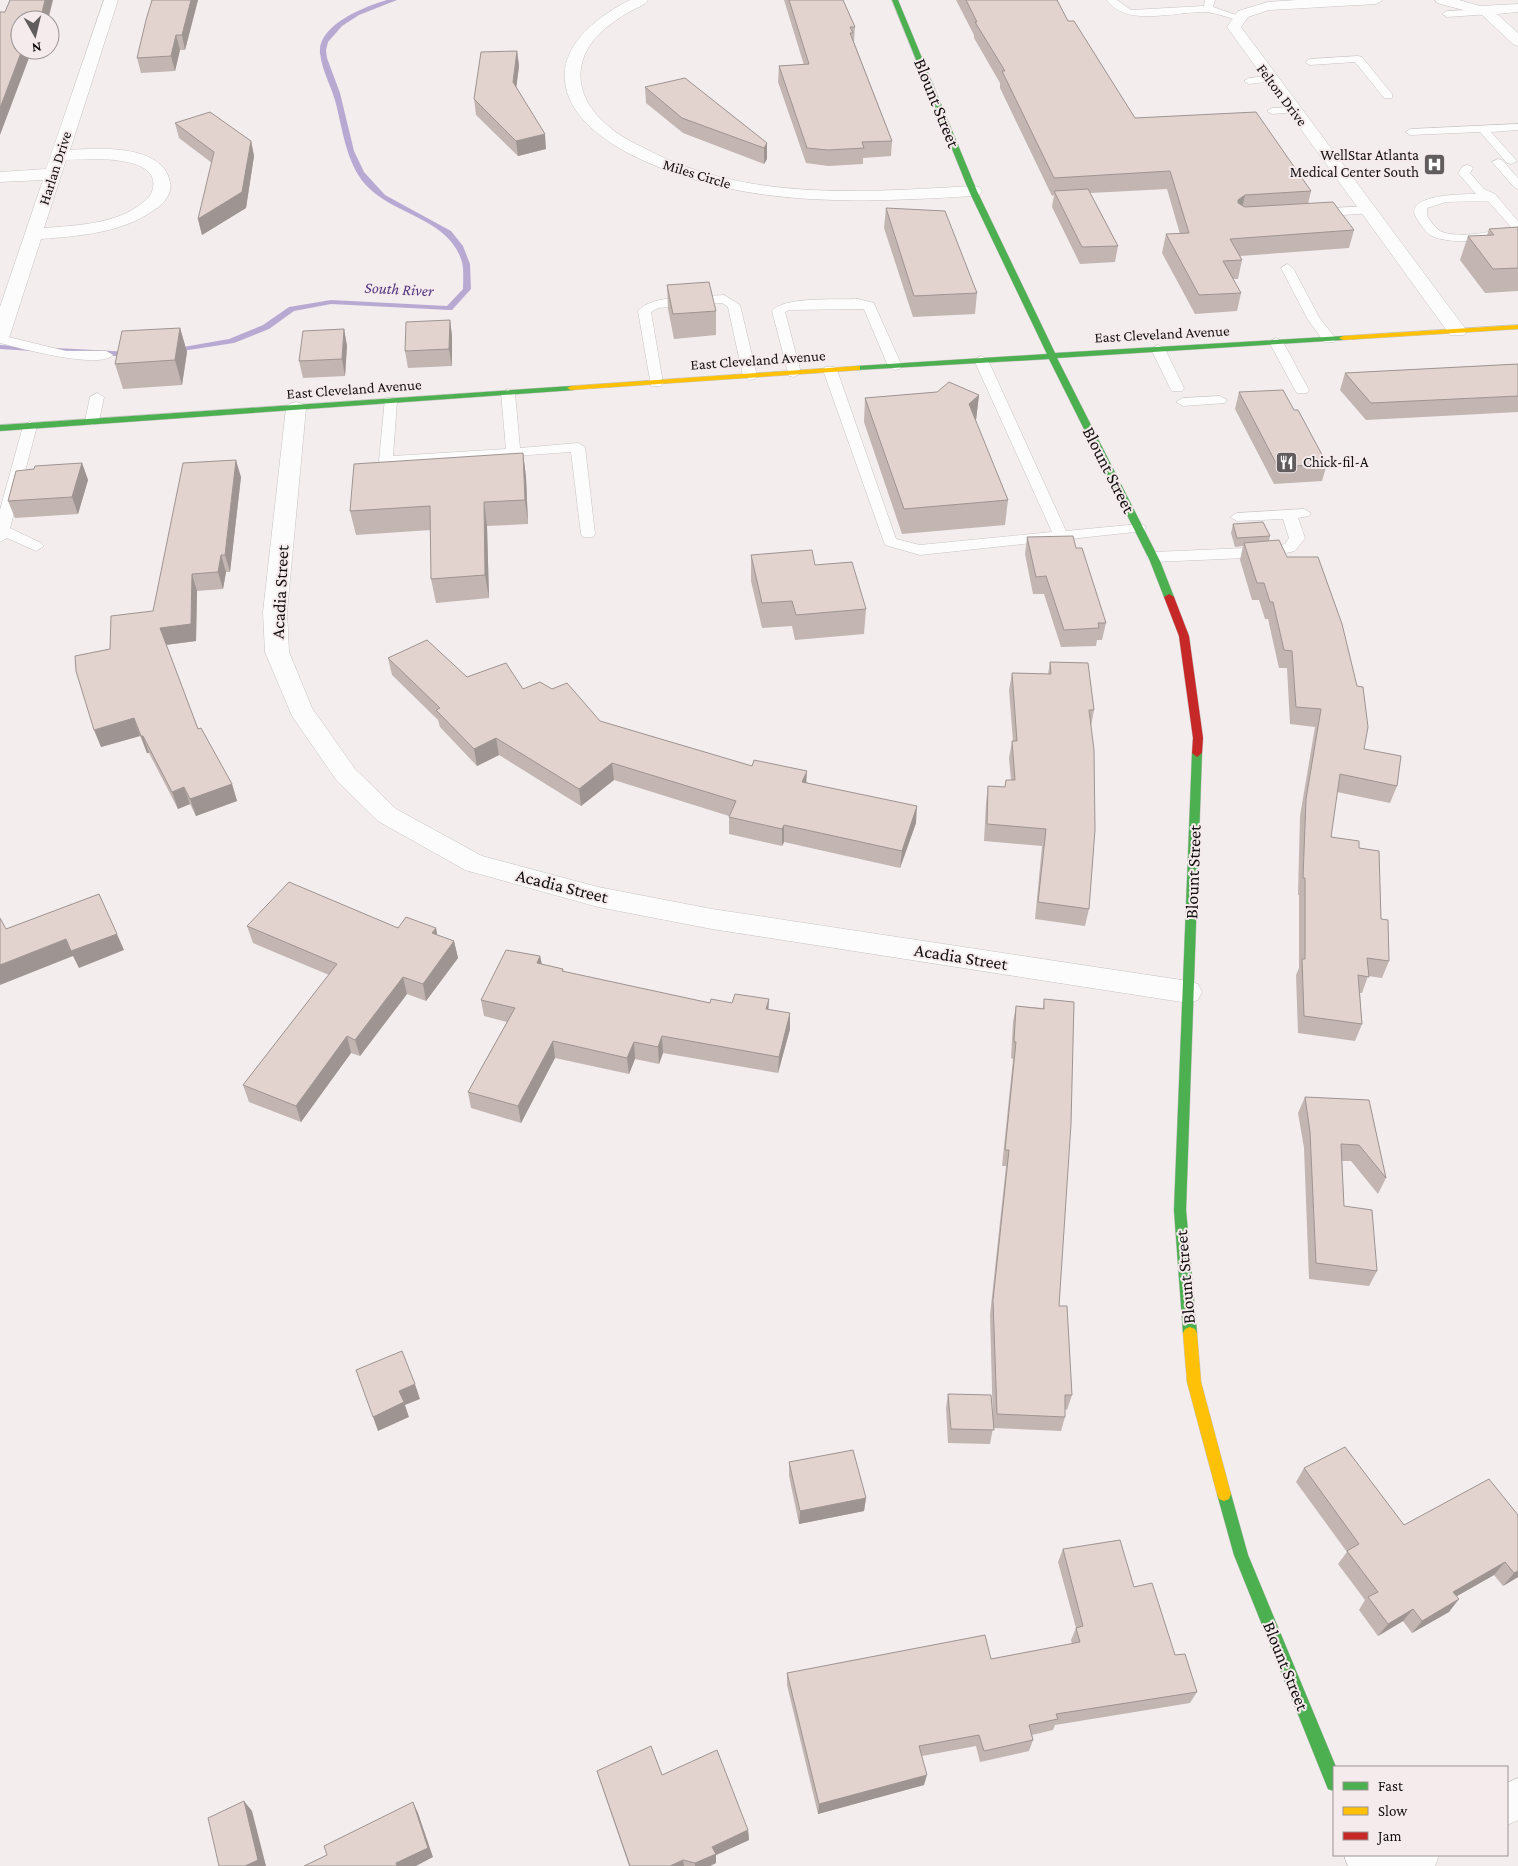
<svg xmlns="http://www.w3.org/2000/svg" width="1518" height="1866" viewBox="0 0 1518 1866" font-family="'Crimson Pro',serif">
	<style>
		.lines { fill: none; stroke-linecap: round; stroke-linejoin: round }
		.stream { fill: #b8a9d3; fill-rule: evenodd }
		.lane-casing { stroke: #c7c3c3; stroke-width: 1 }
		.street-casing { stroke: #c7c3c3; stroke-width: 1 }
		.fast-casing { stroke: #c7c3c3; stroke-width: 1 }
		.slow-casing { stroke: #c7c3c3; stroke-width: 1 }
		.jam-casing { stroke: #c7c3c3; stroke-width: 1 }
		.lane { fill: #fdfcfc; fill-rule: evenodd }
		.street { fill: #fdfcfc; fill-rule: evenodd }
		.fast { fill: #4caf50; fill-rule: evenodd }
		.slow { fill: #ffc107; fill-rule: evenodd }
		.jam { fill: #c62828; fill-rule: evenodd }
		.wall { fill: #c2b5b2 }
		.shaded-wall { fill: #9e9491 }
		.building { fill: #e2d3cf; stroke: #9e9491 }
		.labels { text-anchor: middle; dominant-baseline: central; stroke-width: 4; stroke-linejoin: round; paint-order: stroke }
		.far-street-label { font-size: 15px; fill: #131010; stroke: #f5ebed }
		.far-poi-label { font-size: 15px; fill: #131010; stroke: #f5ebed; text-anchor: end }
		.far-water-label { font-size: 16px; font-style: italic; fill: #533881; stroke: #f5ebed }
		.street-label { font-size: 18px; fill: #131010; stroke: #f5ebed }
	</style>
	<rect width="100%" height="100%" fill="#f3edee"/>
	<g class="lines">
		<path class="stream" d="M387,0H397L359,15L342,26L328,42L326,50L327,58L340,93L354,151L364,172L385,195L451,231L463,246L470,264L471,289L452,310H449L331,304L294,311L269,329L234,343L169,353L168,351L172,349L229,339L263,325L289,307L331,300L447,306L463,289C463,280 464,270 462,262C449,217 392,216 364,183C347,162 343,133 337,108C333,89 322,72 320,53C317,25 366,6 387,0Z
			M0,345L131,352L135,354L131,356H115L0,349Z"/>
		<defs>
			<path id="lane" d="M1107,0H1117L1131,10L1204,6L1205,0H1215L1213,7L1245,18L1240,21C1229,18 1217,13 1206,12C1176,11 1126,28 1107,0Z
				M1487,9L1492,12L1491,14L1447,17L1442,14L1447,11Z
				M1358,56L1362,57L1392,94V98H1384L1355,62L1310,65L1305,62L1310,59Z
				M1270,76L1275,79L1274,81L1249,84L1244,81L1249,78Z
				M1293,107L1297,108V112L1272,114L1267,111L1272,108Z
				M1518,124V130L1491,132L1517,161L1511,164L1507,163L1480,132L1411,135L1405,132L1411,129Z
				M1498,159L1502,160L1518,178V189L1514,187L1492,162Z
				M1467,165L1471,166L1473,168L1470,173L1484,189L1495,194L1518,221V232C1503,242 1450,245 1432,236C1426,233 1421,225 1417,219C1400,194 1465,194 1476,194L1458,173L1463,166ZM1488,201L1511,227C1494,232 1456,239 1440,231C1434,227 1431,221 1427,216V208L1446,202Z
				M1367,206L1373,210L1371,213L1316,217L1310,213L1316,209Z
				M1287,264L1293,268L1319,317L1336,339L1334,342H1324L1307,318L1281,268Z
				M724,295L740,305L757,376L755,379L750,380L743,376L728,307L722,303L658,308L651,312L663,383L661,386H651L638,311C651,294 702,297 724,295Z
				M858,299L874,303L875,306L902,366L900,369L895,370L888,366L864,309L789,310L785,312L801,373L794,377L789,376L772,311C784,296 838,300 858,299Z
				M0,335L66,351H106L113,355C100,370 19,348 0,343Z
				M1276,338L1283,342L1309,390L1307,393H1297L1295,390L1269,342Z
				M1158,345L1165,349L1184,388L1182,391H1172L1170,388L1151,349Z
				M981,356L988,360L1066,531L1139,524L1144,525L1146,528L1144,531L920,555L885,545L823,370L825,367H835L837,370L896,539L920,545L1052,532L974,360Z
				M508,389L515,393L520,448L578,443L585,447L595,534L593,537H583L581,534L571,452L386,465L379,461L385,398H395L397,401L393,456L506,449L501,393Z
				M97,393L104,397L99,421L92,425L85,421L90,397Z
				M1220,396L1227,400L1225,403L1183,406L1176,402L1183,398Z
				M30,422L37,426L10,528L41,543L44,546L36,551L7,538L0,542V510L23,426Z
				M1304,509L1311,513L1309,516L1298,518L1305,538L1295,551L1268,557L1154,562L1146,557L1154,552L1268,547L1285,544L1289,538L1283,519L1237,521L1230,517L1237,513Z"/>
			<path id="street" d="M104,0H118L70,150C99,148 163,144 170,182C173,193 163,205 154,210C122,233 79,236 41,239L10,335L7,339L0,341V307L43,180L0,182V172L46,169ZM101,159C122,160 166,164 150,196C124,224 80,225 44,228L66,160Z
				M630,0H648C644,6 636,8 629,12C609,24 588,39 582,63C576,87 588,108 605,123C617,135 632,142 646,149C746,202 865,192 973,186L979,187L982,191L979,195L973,196C855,203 734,209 626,152C599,137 568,114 565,81C561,43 600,15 630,0Z
				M1297,0H1383L1376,4L1269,10L1248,17L1241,27L1464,327L1467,331L1464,335H1450L1227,27L1238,11L1268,2Z
				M1435,0H1459L1480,6L1518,4V12L1497,14L1518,33V46L1513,44L1482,15L1437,3Z
				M296,402L303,404L306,408L287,612L289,652L312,708L355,769L396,809L482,856L598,887L712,909L1188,981L1198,984L1202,992L1198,1000L1188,1003L712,929L598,907L465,870L378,821L337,781L292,716L265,652L263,612L286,408L289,404Z
				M1518,1778V1820L1507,1825V1783Z
				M1344,1855H1439L1435,1866H1348Z"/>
			<path id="fast" d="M892,0H898L977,191L1055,353L1343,336L1347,338L1343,340L1057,358L1160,561L1174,597L1172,599L1169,600L1164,597L1150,561L1049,359L857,370L853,368L857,366L1047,354L969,191Z
				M571,386H574V390L0,431V425Z
				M1197,749L1202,753L1186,1210L1197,1333L1195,1337L1190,1339L1185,1337L1183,1333L1174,1210L1192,753Z
				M1224,1487L1229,1489L1231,1494L1248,1555L1336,1767L1334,1791L1328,1789L1234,1555L1217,1494L1219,1489Z"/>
			<path id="slow" d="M1518,325V329L1343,340L1339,338L1343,336Z
				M857,366H860V370L571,390L567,388L571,386Z
				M1190,1327L1195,1329L1197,1333L1201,1382L1231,1494L1229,1499L1224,1501L1219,1499L1217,1494L1187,1382L1183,1333L1185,1329Z"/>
			<path id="jam" d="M1169,594L1174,597L1189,636L1203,738L1202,753L1197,757L1192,753L1193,738L1179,636L1164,597Z"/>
		</defs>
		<use href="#lane" class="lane-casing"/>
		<use href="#street" class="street-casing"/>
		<use href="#fast" class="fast-casing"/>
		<use href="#slow" class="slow-casing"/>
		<use href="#jam" class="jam-casing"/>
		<use href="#lane" class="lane"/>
		<use href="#street" class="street"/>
		<use href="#fast" class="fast"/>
		<use href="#slow" class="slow"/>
		<use href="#jam" class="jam"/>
	</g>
	<path class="wall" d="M198,0L185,50H180L175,71L141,73L137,58Z
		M784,0H843L855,27L854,42L892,141L891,156L863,158V164L828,166L806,163L778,82L779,66L804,65Z
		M956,0H1057L1068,21L1135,118L1311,191L1308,204L1354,230L1349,248L1240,256L1242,260L1238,279H1233L1241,293L1237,311L1195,314L1162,253L1166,234H1180L1167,189L1090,193L1118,246L1115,262L1080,264L1052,207L1054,195L1052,196L1000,88V83L974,38V35Z
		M517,51L519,66L516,87L546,149L518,156L476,115L474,99Z
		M645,87L767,143V159L764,164L683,133L646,103Z
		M175,123L251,141L254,156L246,208L202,235L198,219L212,163L179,138Z
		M886,208L977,293L975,314L913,317L884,228Z
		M1518,227V291L1485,293L1460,260L1468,236L1487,235L1489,229Z
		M667,285L716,311V335L674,339L668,309Z
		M450,320L452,336V366L408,368L405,351Z
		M180,328L187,352L182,385L123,389L115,364Z
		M344,329L347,346L345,376L303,378L299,361Z
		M1518,364V412L1366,420L1340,390L1345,373Z
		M1239,392L1294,410L1327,464L1322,481L1274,484L1235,409Z
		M979,395L976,420L975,421L1008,500L1005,525L902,534L864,422L865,398Z
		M523,453L526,477L528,524L487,526L489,598L436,603L431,579V530L356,535L350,511Z
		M82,463L88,480L78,514L15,518L8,501L34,469Z
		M241,477L230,572H226L223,589L197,591L196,641L166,645L198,729L232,784L237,801L196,816L190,804L178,809L149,753H147L140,736L101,747L110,649L153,611Z
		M1233,524L1270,536L1269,541L1364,749L1397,786L1390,803L1337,792L1331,837L1359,848L1381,919L1389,961L1382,978L1368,976L1362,993H1360L1362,1024L1355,1041L1298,1033L1296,975L1299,968V895H1298L1300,816L1315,727L1290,724L1287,668H1279L1268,619H1265L1259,600H1252L1240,560L1243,546L1235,547L1231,533Z
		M1027,537L1076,548L1106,623L1102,640H1097L1096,646L1061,647L1044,594H1033L1025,554Z
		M751,555L815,565L866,609L864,634L795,640L792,626L762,628L751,581Z
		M388,658L467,677L523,689L600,721L806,782L916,823L900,868L784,842L782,846L729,834V816L614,780L581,806L499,755L477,766L440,727L438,720L392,675Z
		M1050,662L1094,710L1091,726L1089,909L1085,926L1035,919L1042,846L984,841L986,803L988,786L1005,787L1006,780H1011L1009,758L1012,741H1013L1009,690L1012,673L1048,674Z
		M247,926L436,928L437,935L454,941L458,958L426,1001L407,994L360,1056L351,1053L301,1122L249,1102L243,1085L329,975L253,943Z
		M540,956L542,964L563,969L564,972L710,1003H732L769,999L768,1009L790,1029L778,1073L663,1053L659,1064L635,1059L629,1074L555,1058L521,1123L471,1108L468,1092L507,1022L484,1016L481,1000Z
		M1044,999L1059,1306L1072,1395L1067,1410L1065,1409V1417L1061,1431L993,1428L990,1444L948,1443L946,1408L948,1394L993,1425L990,1315L1006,1166H1002L1013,1059L1011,1058L1013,1022L1016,1006L1043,1008Z
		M1305,1097L1369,1100L1386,1178L1378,1194L1351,1161H1342L1344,1206L1377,1271L1369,1286L1309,1279L1304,1148L1298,1113Z
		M789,1462L866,1498L864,1511L799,1524L789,1476Z
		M1304,1468L1404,1525L1518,1515V1577L1503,1586L1494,1575L1457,1596L1449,1612L1412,1633L1403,1621L1378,1636L1359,1610L1365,1600L1338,1564L1347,1552L1296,1482Z
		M1063,1549L1134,1587L1197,1692L1190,1703L1055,1725L1053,1730L1032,1735L1033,1740L1029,1751L980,1762L976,1746L922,1756L924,1785L818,1814L787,1685V1673L991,1659L1072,1644L1071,1640L1076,1628L1058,1562Z
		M597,1771L662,1775L748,1830L749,1840L716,1855V1863L710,1866H629L600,1781Z"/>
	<path class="shaded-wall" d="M45,0H53L48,20H40Z
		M191,0H198L185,50L182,35Z
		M176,35L180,50L175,71L171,56Z
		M22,50H32L0,135V108Z
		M517,51L519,66L515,98L513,82Z
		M545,134L546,149L518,156L516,141Z
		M251,141L254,156L246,208L202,235L198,219Z
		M767,143V159L764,164V148Z
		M1245,195L1241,213L1234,217L1238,200Z
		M450,320L452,336V366L449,349Z
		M180,328L187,352L182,385L175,360Z
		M344,329L347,346L345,376L342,359Z
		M979,395L976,420L966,429L969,404Z
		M523,453L526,477L528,524L525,500Z
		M236,460L241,477L230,572L225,555Z
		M82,463L88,480L78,514L72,497Z
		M484,502L487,526L489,598L485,575Z
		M221,555L226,572L223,589L218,572Z
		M192,574L197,591L196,641L165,645L160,628Z
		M134,718L140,736L101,747L94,730Z
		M141,736H143L149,753H147Z
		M496,738L499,755L477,766L474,749Z
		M612,763L614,780L581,806L579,789Z
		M807,771L806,788L802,782Z
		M232,784L237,801L196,816L190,799Z
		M184,787L190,804L178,809L172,792Z
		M917,806L916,823L900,868L902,851Z
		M784,825V842L782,846V829Z
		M436,928L439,945L432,933Z
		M117,934L124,950L79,968L73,956L0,985V965L66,939Z
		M454,941L458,958L426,1001L423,984Z
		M540,956L543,972L537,963Z
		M403,977L407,994L360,1056L355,1040Z
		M769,999L768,1016L766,1009Z
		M790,1013V1029L778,1073L779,1057Z
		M347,1036L351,1053L301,1122L296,1106Z
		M662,1036L663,1053L659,1064L658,1047Z
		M553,1041L555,1058L521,1123L518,1106Z
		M634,1042L635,1059L629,1074L627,1058Z
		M415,1384L420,1399L405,1405L409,1417L378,1431L373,1417L399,1391Z
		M866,1498L864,1511L799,1524L800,1511Z
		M1505,1562L1494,1575L1443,1604L1453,1592Z
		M1518,1571V1577L1503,1586L1514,1573Z
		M1459,1599L1449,1612L1412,1633L1422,1621Z
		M1413,1609L1403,1621L1378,1636L1388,1624Z
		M927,1775L924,1785L818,1814L819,1804Z
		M244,1801L252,1811L266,1866H245Z
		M413,1802L418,1813L433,1857L416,1866H397L396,1863Z
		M748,1830L749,1840L716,1855V1863L710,1866H695V1863L712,1847Z
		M683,1860L684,1866H670Z"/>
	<path class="building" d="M10,0H45L40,20H20V50H22L0,108V12H5Z
		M152,0H191L182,35H176L171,56L137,58L146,20Z
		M789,0H843L855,27H850L853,33H850L892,141L862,142L864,148L828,150L807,148L779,66L809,64Z
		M966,0H1057L1068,21H1074L1135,118L1256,112L1311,191L1245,195L1238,200V203L1245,207L1333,202L1354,230L1230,239L1242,260L1223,261L1241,293L1199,295L1166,234L1189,233L1170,171L1054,178L1002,71H1005L975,22H977Z
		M517,51L513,82L545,134L516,141L474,99L481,52Z
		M685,78L767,143L764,148L682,118L645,87Z
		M210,112L251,141L242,192L198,219L214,152L175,123Z
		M1088,189L1118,246L1082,247L1054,191Z
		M886,208L945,211L977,293L914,296Z
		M1518,227V268L1493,269L1468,236L1494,235L1489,229Z
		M709,282L716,311L673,314L667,285Z
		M450,320L449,349L405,351L406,322Z
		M180,328L175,360L115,364L122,331Z
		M344,329L342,359L299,361L303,331Z
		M1518,364V396L1371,403L1345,373Z
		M949,382L979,395L969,404L1008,500L904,509L865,398L937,392Z
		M1283,390L1294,410H1298L1327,464L1278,467L1239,392Z
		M523,453L525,500L484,502L485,575L431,579L430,506L350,511L354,464Z
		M236,460L225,555H221L218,572L192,574L191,624L160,628L198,729L201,728L232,784L190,799L184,787L172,792L143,736H141L134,718L94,730L76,671L75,656L110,649L111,616L153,611L183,463Z
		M82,463L72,497L8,501L16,471L34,469L35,466Z
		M1263,522L1270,536L1237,538L1233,524Z
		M1073,536L1076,548H1082L1106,623H1098L1099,628L1064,630L1046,576L1036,577L1027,537Z
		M1279,540L1287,557H1318L1342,624L1357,686L1363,687L1368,727L1364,749L1401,756L1397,786L1340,774L1331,837L1359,841V848L1379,851L1381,919L1388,920L1389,961L1367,958L1369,977L1358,975L1362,1024L1304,1016L1302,959H1305V878H1303L1306,799L1321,709L1296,707L1292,651L1284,650L1273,602H1270L1264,583H1257L1244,543Z
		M812,550L815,565L852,562L866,609L796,615L792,601L762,603L751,555Z
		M427,640L467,677L506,663L523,689L540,682L552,689L567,683L600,721L752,766L754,760L807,771L802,782L917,806L902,851L784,825L782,829L729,817L736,801L612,763L579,789L496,738L474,749L436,710L440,708L388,658Z
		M1050,662L1088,663L1094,710H1089L1094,750L1095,830L1089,909L1038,902L1046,829L987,824L988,786L1005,787L1006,780H1015L1012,741H1017L1012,673L1051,674Z
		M289,882L398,928L406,917L436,928L432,933L454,941L423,984L403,977L355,1040L347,1036L296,1106L243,1085L337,964L247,926Z
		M99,894L117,934L71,951L66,939L0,965V918L6,929Z
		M506,950L540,956L537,963L563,969L562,971L710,1003L711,999L732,1003L735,994L769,999L766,1009L790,1013L779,1057L662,1036L658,1047L634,1042L627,1058L553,1041L518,1106L468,1092L515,1008L481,1000Z
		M1044,999L1074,1002L1071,1124L1059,1306H1067L1072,1395H1065V1417L997,1414L993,1300L1009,1150H1005L1016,1042H1014L1016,1006L1044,1009Z
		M1305,1097L1369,1100L1386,1178L1359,1145L1341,1144L1344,1206L1372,1210L1377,1271L1316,1263L1310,1132Z
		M402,1351L415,1384L399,1391L404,1402L373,1417L356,1370Z
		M948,1394L991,1395L994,1430L951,1429Z
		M1345,1447L1404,1525L1489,1479L1518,1515V1571L1514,1573L1505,1562L1453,1592L1459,1599L1422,1621L1413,1609L1388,1624L1368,1597L1378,1592L1347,1551L1359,1544L1304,1468Z
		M853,1450L866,1498L800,1511L789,1462Z
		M1120,1540L1134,1587L1152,1583L1175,1655L1185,1654L1197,1692L1056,1714L1058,1719L1029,1725L1033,1740L984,1751L979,1735L919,1746L927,1775L819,1804L787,1673L985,1635L991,1659L1080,1642L1076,1628L1083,1626L1063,1549Z
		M651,1746L662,1775L717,1750L748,1830L712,1847L716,1854L695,1863L683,1860L670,1866H630L597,1771Z
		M244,1801L258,1860L245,1866H219L208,1818Z
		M413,1802L428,1848L396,1863L397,1866H304L327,1855L324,1846Z"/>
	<defs>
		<symbol id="hospital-square" viewBox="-11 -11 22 22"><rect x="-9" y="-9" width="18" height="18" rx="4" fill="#615d5e" stroke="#f5ebed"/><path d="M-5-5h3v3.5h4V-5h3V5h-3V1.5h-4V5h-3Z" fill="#fff"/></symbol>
		<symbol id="restaurant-square" viewBox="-11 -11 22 22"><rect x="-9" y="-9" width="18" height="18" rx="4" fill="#615d5e" stroke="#f5ebed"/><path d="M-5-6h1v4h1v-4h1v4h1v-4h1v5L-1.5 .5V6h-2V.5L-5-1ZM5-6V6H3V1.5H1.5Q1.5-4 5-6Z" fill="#fff"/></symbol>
	</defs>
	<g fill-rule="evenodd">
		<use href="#hospital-square" x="1422" y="152" width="25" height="25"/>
		<use href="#restaurant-square" x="1274" y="450" width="25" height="25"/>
	</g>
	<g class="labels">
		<g class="far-street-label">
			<text transform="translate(1282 95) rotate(53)">Felton Drive</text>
			<text transform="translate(55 168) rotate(-72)">Harlan Drive</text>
			<text transform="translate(697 174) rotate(17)">Miles Circle</text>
			<text transform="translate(1162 334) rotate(-3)">East Cleveland Avenue</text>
			<text transform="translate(758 360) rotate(-4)">East Cleveland Avenue</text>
			<text transform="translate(354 389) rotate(-4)">East Cleveland Avenue</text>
		</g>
		<g class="far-poi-label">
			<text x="1419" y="155">WellStar Atlanta<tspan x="1419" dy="17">Medical Center South</tspan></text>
			<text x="1303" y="462" text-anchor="start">Chick-fil-A</text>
		</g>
		<g class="far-water-label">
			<text transform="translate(399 289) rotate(3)">South River</text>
		</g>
		<g class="street-label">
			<text transform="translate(937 103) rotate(68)">Blount Street</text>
			<text transform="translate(1109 470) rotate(63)">Blount Street</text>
			<text transform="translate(280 592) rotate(-87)">Acadia Street</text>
			<text transform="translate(1193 872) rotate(-88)">Blount Street</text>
			<text transform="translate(562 886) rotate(14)">Acadia Street</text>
			<text transform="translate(961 957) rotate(9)">Acadia Street</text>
			<text transform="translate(1185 1277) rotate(-95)">Blount Street</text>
			<text transform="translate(1286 1666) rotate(68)">Blount Street</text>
		</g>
	</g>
	<rect x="1333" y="1766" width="175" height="90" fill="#f5ebed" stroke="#9b9395"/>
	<rect x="1343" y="1782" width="25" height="8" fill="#4caf50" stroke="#9b9395"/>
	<text x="1378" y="1791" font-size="15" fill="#131010">Fast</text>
	<rect x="1343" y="1807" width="25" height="8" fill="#ffc107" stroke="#9b9395"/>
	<text x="1378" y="1816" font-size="15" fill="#131010">Slow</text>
	<rect x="1343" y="1832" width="25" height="8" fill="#c62828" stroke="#9b9395"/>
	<text x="1378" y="1841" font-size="15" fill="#131010">Jam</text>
	<g transform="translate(35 35) rotate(172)"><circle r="24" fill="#f5ebed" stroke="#9b9395"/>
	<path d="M0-4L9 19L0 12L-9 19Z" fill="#615d5e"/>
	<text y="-8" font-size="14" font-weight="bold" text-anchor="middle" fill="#131010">N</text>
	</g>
</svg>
